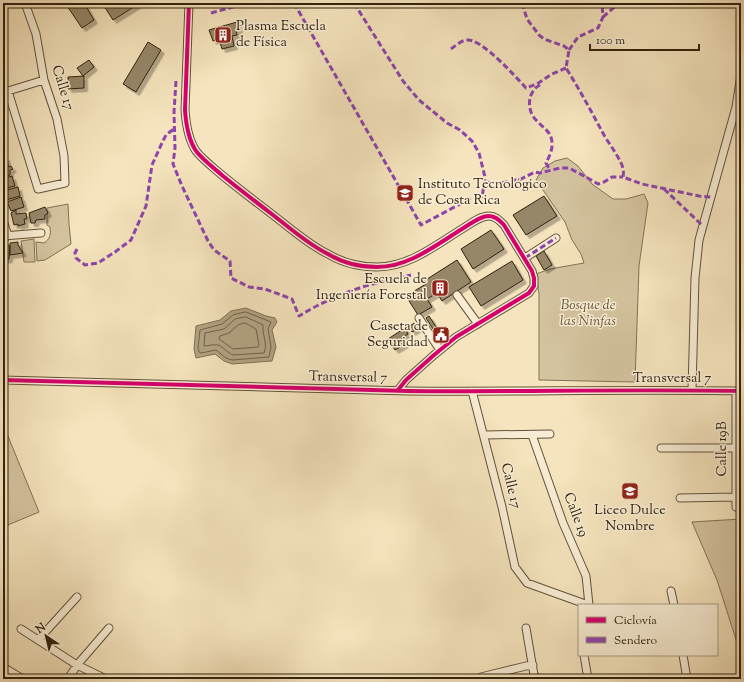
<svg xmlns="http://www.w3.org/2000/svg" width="744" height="682" viewBox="0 0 744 682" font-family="'Sorts Mill Goudy',serif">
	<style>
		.green { fill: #d4c39f; stroke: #827257 }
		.water { fill: #b2a282; stroke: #7e6f54 }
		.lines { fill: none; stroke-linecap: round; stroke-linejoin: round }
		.shore { stroke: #716248; stroke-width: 1 }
		.building { fill: #968769; stroke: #30220f; filter: url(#shadow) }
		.street-casing { stroke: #61523a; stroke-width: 9 }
		.street { stroke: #f8edd4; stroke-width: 7 }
		.quiet { stroke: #8e44ad; stroke-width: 3; stroke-dasharray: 6 3; stroke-linecap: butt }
		.cycleway-casing { stroke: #f8edd4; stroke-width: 6 }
		.cycleway { stroke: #d6006c; stroke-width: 4 }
		.labels { text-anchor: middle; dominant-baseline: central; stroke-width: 3; stroke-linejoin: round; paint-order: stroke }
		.poi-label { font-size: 14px; fill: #30220f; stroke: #f8edd4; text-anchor: start }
		.street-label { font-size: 14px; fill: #30220f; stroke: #f8edd4 }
		.park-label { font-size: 14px; font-style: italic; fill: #61523a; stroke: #f8edd4 }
	</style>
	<defs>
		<filter id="shadow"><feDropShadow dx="3.5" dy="3.5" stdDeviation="0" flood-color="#0004"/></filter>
	</defs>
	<rect width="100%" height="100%" fill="#f5e4bd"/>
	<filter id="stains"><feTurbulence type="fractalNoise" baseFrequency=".005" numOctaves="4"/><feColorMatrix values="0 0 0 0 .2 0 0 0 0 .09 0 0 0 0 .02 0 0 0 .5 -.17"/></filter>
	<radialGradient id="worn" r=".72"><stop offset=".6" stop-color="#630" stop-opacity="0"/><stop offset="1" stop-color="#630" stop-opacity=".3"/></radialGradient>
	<path class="green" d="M567,158L578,166L592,184L613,199H626L644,194L648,203L639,266L635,382L539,380V294L536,274L550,269L584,263L581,254L572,240L565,222L536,180L543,168L555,161Z
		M68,204L69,224L71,244L45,260L37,261L36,242L44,243C50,239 51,235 50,227L47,225V208Z
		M34,239L35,262H24L21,241Z
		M3,424L39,512L3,527Z
		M741,519V655L717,580L692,522Z"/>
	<path class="water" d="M246,308L266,316L275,318L277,322L272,330L276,347L272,361L232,364L224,361L215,354L196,358L194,349L196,326L220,320L231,311Z"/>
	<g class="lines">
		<path class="shore" d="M246,312L271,322L268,329L271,347L269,357L232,360L226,358L216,350L201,353L199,352L198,348L200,330L222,324L233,315Z
			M246,317L263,325C262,334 268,345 264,353L233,355C227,353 224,347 218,345C213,344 208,346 204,346L205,333L224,329L235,319Z
			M245,323L256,329L259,345L258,347L233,349L219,339L220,336L229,333L238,325Z"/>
	</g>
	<path class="building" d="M65,3H84L94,20L82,28Z
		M109,3H140L113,20L104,6Z
		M237,22L239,29L236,30L237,35L232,36L234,46L222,49L219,39L213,41L209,30Z
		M148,42L161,50L136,92L123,84Z
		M89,60L94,67L83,76L77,68Z
		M84,76V88L68,89V77Z
		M3,157H6L8,165L3,167Z
		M8,165L9,167L11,166L13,169L10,170V175L3,178V167Z
		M12,176L15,186L6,188V186L3,187V179Z
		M18,187L20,196L6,200L3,191Z
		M544,196L557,216L526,235L513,215Z
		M21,197L24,207L11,211L7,202Z
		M45,207L48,213L45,215V219L36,220L35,223H31L29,213Z
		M16,210V214L26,213L27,219H24L25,224L18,226V224L14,225L11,213Z
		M491,230L504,249L473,269L461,249Z
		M18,242V245L23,253L10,255V243Z
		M3,243H5L10,246L9,259L4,260L3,259Z
		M544,251L552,265L544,270L536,256Z
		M457,260L471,282L442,301L437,293L427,299L432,307L418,315L406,296L426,284L424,281Z
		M512,261L523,280L481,306L469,287Z
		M429,316L436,327L433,329L426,318Z
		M414,323L417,329L412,332L409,327Z
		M405,328L408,334L401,339L405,344L395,350L388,339Z
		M442,329L446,336L440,340L436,333Z"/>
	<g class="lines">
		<defs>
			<path id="street" d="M25,3L36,34L44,80L57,119L64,156L65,183L38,189L8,91L44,80
				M189,3L185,110C186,125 188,139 196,151C202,159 215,169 223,176C239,189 256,202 273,215C290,228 309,245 328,254C343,263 359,267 377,267C409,267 436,245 462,229C470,224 480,216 489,216C496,216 500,221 504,225L532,271L534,278V286L529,293L456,337L434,355L406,380L398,390
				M3,220L8,236
				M3,236L41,233
				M525,258L556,238
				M457,295L478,324
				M419,318L440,350
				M3,380L408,391C519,392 630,389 741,391
				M692,390L695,278L699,240L736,107L741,75
				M472,391L502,507L515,567L527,583L588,605
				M736,391V507
				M484,435L550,434
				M532,435L563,523L586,576L589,605
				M661,448H736
				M680,498L736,497
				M671,591L674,605
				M77,597L38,640L77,665L106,679
				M526,628L534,675L538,678L540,679
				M21,629L38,640
				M584,655L588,679
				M683,655L687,679
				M3,667L23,679
				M481,677L526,666L533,665
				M68,679L77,665L109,628"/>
		</defs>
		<use href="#street" class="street-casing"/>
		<use href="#street" class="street"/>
		<path class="quiet" d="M294,3L421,225L473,197
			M354,3L403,81L419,100L447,123L460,130L472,141L479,153L485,177L482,198
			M522,3L527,19L539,35L544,39L564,46L569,50L566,68C580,90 592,113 604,135C610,145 617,154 622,165C623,169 624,172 623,177L642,184L699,196L711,197
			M211,13L247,3
			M603,17L619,3
			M451,49C455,46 462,40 467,40C481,38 516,77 526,88L537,84L552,74L566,68
			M569,50L578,37L598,28L603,17L602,3
			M176,81L174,112L175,148L173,164L182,186L208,241L214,250L230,261L231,278L249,287L265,289L292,299L299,316C320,303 345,292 369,285C383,281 397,278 411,275
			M540,85C538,86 536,87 535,89C527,97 528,112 536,120C542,127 551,131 552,142C553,149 549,157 546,163L550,170
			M484,182L500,183L521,179L535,172L540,173L560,168H569L586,177L598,184L604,182L612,177H623
			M664,189L703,226
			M77,249L75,253L76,258L85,265L98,263L115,252L131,240L146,206L152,165L161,145L166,135L175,128
			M525,258L556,238"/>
		<defs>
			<path id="cycleway" d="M189,3L185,110C186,125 188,139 196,151C202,159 215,169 223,176C239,189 256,202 273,215C290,228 309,245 328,254C343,263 359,267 377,267C409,267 436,245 462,229C470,224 480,216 489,216C496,216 500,221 504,225L532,271L534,278V286L529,293L456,337L434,355L406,380L398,390
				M3,380L408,391C519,392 630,389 741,391"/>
		</defs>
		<use href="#cycleway" class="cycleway-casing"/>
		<use href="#cycleway" class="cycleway"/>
	</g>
	<defs>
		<symbol id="building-square" viewBox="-11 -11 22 22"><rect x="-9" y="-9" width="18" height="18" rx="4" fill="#8f2418" stroke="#f8edd4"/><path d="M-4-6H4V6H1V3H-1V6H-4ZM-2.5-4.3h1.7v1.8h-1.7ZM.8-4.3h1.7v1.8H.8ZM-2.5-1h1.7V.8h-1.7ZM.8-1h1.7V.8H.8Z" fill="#fff"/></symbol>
		<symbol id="university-square" viewBox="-11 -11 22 22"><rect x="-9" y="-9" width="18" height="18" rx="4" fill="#8f2418" stroke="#f8edd4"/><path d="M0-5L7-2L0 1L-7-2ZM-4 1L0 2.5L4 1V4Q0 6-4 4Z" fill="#fff"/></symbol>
		<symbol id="civic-square" viewBox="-11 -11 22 22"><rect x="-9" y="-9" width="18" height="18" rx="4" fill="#8f2418" stroke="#f8edd4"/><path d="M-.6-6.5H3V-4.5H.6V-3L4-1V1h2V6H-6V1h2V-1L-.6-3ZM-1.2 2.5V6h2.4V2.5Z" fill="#fff"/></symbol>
		<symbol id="school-square" viewBox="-11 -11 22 22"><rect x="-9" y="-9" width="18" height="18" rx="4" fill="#8f2418" stroke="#f8edd4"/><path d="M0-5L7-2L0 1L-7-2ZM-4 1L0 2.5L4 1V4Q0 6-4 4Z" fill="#fff"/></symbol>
	</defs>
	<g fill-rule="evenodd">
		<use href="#building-square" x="213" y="25" width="20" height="20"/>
		<use href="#university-square" x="395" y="183" width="20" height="20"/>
		<use href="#building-square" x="430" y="278" width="20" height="20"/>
		<use href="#civic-square" x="431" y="325" width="20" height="20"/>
		<use href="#school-square" x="620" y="481" width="20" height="20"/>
	</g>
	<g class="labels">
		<g class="poi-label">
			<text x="236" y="27">Plasma Escuela<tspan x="236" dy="16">de Física</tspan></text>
			<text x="418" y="185">Instituto Tecnológico<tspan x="418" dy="16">de Costa Rica</tspan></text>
			<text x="427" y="280" text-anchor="end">Escuela de<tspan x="427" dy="16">Ingeniería Forestal</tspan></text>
			<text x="428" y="327" text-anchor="end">Caseta de<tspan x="428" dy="16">Seguridad</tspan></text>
			<text x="630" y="511" text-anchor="middle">Liceo Dulce<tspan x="630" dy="16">Nombre</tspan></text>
		</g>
		<g class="street-label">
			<text transform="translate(62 88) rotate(73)">Calle 17</text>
			<text transform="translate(348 378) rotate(1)">Transversal 7</text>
			<text x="672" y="379">Transversal 7</text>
			<text transform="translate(723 449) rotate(-90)">Calle 19B</text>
			<text transform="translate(510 486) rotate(76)">Calle 17</text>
			<text transform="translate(575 515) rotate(69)">Calle 19</text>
		</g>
		<g class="park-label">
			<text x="588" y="306">Bosque de<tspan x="588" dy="16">las Ninfas</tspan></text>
		</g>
	</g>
	<rect width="744" height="682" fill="none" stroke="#f5e4bd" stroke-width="16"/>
	<rect x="4" y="4" width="736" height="674" fill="none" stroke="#30220f" stroke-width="2"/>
	<rect x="8" y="8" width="728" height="666" fill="none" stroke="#30220f"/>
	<rect x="578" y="604" width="140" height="52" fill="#f8edd4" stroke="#a89c85"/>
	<rect x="586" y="617" width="20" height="6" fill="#d6006c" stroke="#a89c85"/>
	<text x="614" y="624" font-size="12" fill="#30220f">Ciclovía</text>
	<rect x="586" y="637" width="20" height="6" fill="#8e44ad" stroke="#a89c85"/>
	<text x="614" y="644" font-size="12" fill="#30220f">Sendero</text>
	<g transform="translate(46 636) rotate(325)" stroke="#f8edd4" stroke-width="3" paint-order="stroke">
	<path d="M0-3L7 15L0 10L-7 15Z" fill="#30220f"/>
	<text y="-6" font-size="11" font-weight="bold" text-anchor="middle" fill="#30220f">N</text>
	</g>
	<path d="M590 44v6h109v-6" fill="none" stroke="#30220f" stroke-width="2"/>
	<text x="596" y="44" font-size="12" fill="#30220f" stroke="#f8edd4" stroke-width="3" paint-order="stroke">100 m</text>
	<rect width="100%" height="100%" filter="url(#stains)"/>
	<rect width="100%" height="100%" fill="url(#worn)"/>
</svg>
